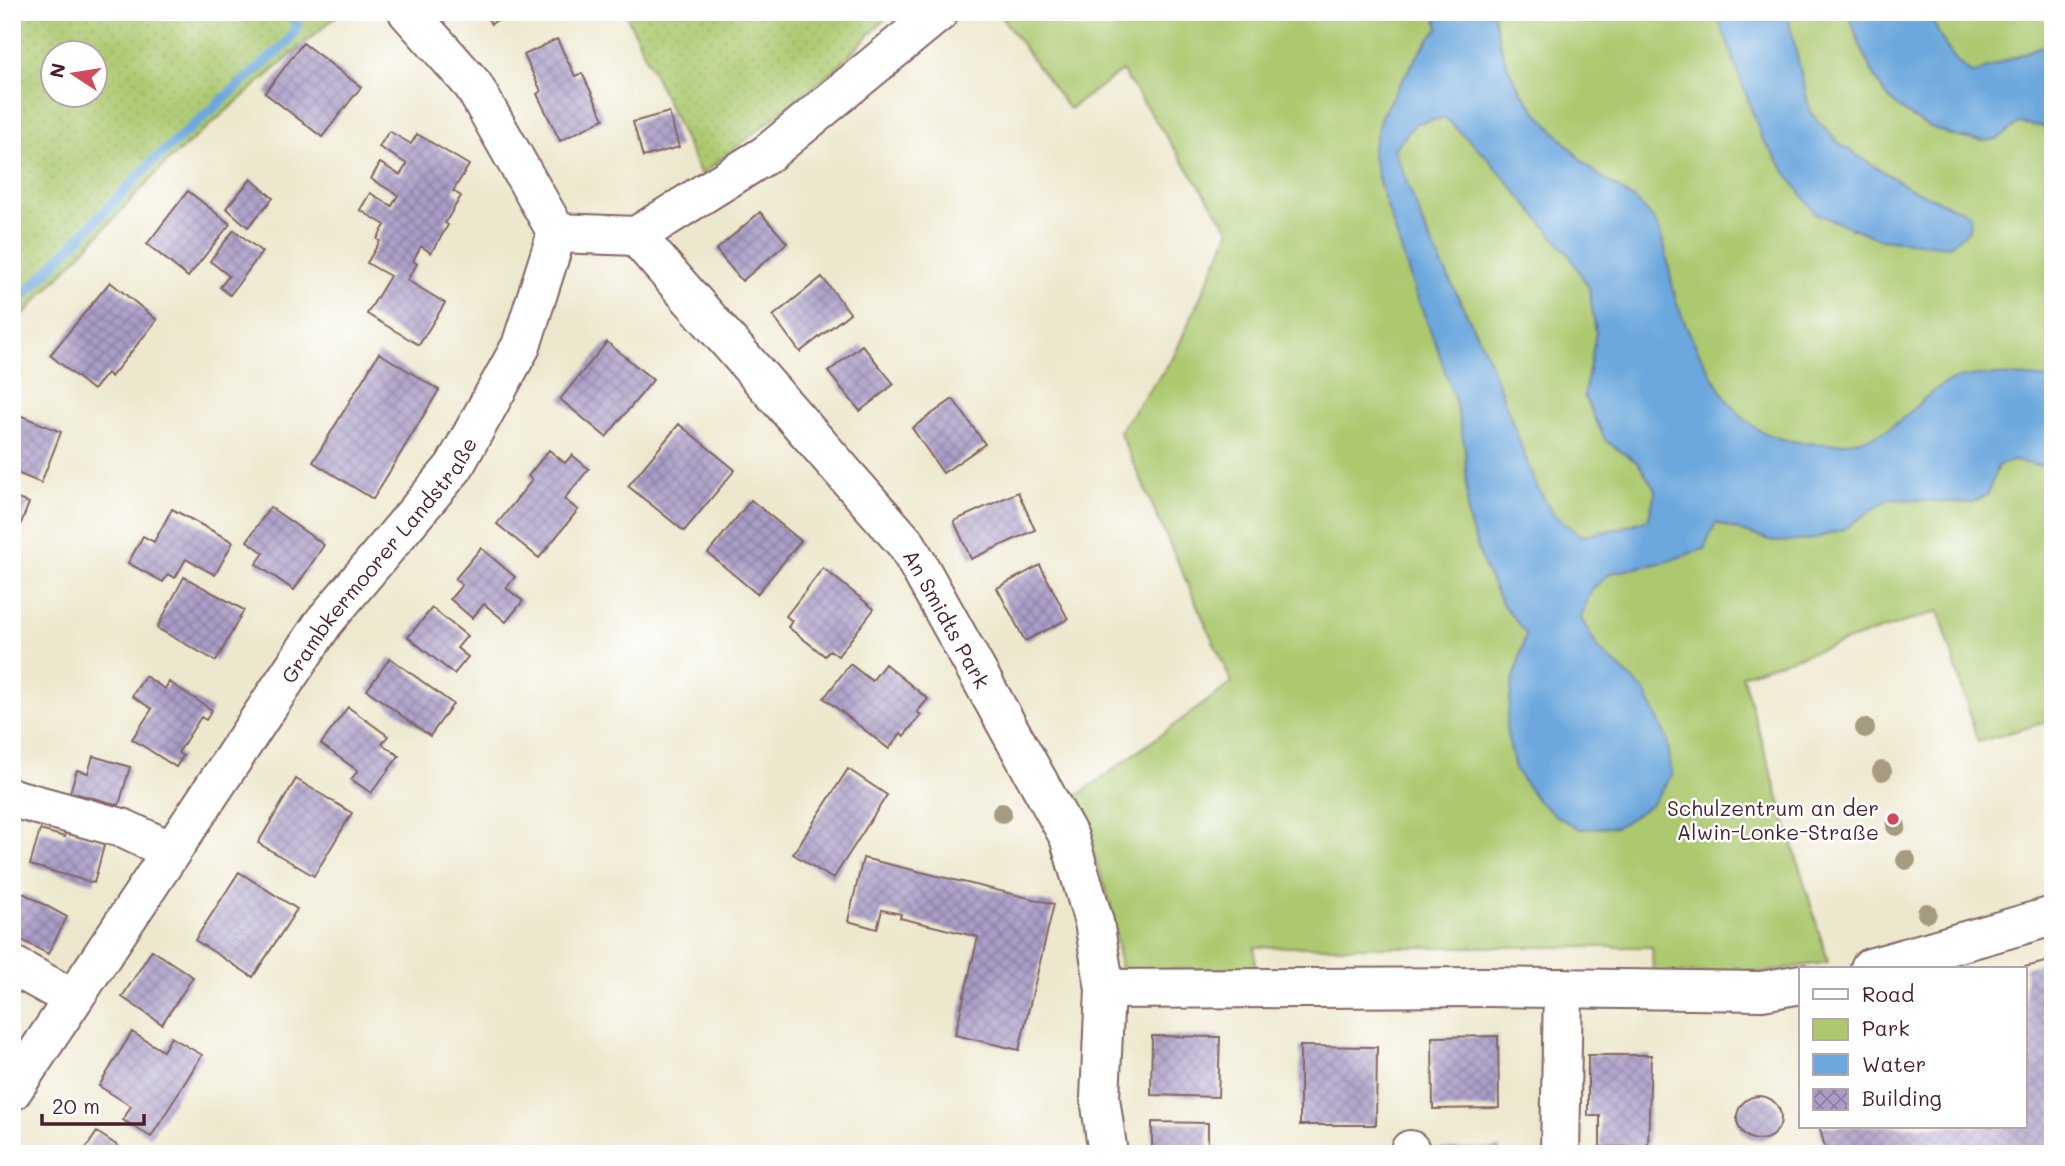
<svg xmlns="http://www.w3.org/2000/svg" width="2065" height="1166" viewBox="0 0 2065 1166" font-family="Mali,sans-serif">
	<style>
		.grass { fill: url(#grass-dots); stroke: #7b744e; stroke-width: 2; fill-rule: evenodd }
		.park { fill: #acc970; stroke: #7b744e; stroke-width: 2 }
		.water { fill: #6ca7dd; stroke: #5b6384; stroke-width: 2; fill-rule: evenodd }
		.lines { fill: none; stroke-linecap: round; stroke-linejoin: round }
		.stream { stroke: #6ca7dd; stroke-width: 10 }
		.building { fill: url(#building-cross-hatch) }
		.minor-casing { stroke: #836564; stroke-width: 42 }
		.minor { stroke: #fff; stroke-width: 38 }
		.tree { fill: #a69a81 }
		.poi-dot { fill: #d1495b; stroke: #fff; stroke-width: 2.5 }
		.labels { text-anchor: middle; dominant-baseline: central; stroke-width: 5; stroke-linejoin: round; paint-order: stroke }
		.street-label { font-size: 21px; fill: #4a1f2b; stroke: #fff }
		.poi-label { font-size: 21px; fill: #4a1f2b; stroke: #fff; text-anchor: end }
	</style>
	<defs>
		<pattern id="grass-dots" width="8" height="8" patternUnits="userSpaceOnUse" patternTransform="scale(1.75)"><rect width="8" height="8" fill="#acc970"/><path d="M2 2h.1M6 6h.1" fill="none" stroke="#96ac61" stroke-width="1.8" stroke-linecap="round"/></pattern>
		<pattern id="building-cross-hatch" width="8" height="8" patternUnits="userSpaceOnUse" patternTransform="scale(1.75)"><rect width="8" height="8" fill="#aa9dc7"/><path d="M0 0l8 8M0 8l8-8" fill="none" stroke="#8c7fa2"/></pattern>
	</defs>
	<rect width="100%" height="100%" fill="#fff"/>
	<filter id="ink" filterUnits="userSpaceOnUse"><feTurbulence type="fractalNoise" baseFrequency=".0143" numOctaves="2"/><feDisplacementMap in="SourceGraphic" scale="14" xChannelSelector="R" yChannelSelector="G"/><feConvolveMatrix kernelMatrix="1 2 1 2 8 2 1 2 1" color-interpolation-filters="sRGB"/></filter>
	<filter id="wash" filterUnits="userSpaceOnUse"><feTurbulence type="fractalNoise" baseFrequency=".00686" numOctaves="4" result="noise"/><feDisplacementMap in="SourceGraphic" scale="28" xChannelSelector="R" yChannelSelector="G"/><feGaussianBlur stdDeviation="1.57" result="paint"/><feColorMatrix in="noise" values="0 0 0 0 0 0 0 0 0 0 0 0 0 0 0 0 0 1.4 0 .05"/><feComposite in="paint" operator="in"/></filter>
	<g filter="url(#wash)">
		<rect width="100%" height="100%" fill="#ede8cd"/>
		<path class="grass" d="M12,12H341L166,163L12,327ZM52,52H94V94H52Z
			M625,12H892L837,68L701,175Z"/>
		<path class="park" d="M998,12H2053V720L1978,742L1939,611L1742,675L1828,962L1764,972L1653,973L1652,947H1255V969L1121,970L1111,905L1074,798L1232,683L1119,431L1173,358L1230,231L1122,71L1069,109Z"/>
		<path class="water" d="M1434,12H1493C1503,73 1520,96 1562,139C1573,150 1583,164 1596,173C1614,186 1641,201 1653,219C1669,242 1668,281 1678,306C1689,336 1707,368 1724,395C1730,404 1740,416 1749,423C1781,450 1856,450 1890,428C1913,413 1927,390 1953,380C1974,371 2029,377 2053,379V468L2014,461L1998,465L1987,495L1970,503L1889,499L1842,530L1809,540L1776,542L1716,523L1704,549L1665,562L1611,573L1591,590L1581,618L1598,648L1645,691L1667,739L1672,775L1651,805L1617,827L1580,829L1556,816L1537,800L1515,769L1506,728L1512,685L1526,634L1501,602L1485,569L1468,519L1465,448L1456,404L1437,347L1415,292L1380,185L1372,152L1381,116L1410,67L1431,36L1439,28ZM1445,118L1487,157L1569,255L1589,288L1596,333L1584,396L1606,441L1638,463L1656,491L1648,519L1621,528L1582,536L1553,514L1535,483L1488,357L1428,236L1394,149L1416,123Z
			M1716,12H1787L1810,112L1841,145L1911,189L1970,214L1969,230L1948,246L1879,239L1815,213L1762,138Z
			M1849,12H1928C1939,33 1951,63 1973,74L2041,46H2053V121L2046,127L2018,123C2012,128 2003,137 1996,139C1963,147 1902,119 1884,92C1872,74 1854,34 1849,12Z"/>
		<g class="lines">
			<path class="stream" d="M12,308L153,161L288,42L297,26L289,12"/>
		</g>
		<g id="blocks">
			<path class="building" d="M484,12H510L491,24Z
				M557,39L575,76L582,73L604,119L560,141L537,94L541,91L524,55Z
				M303,43L361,87L322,137L265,93Z
				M669,112L679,147L643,157L633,122Z
				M389,131L411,144L417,134L469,165L453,191L461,196L445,223L448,225L431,253L421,246L413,261L417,264L407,280L445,303L419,345L367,314L390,276L367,263L380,241L377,239L385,225L360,210L370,193L392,206L398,195L371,179L380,163L400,175L407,164L379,147Z
				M251,179L273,198L248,227L226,208Z
				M188,191L230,224L188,277L147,244Z
				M760,212L787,243L742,281L716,250Z
				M234,230L262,252L230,295L220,287L229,276L210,261Z
				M822,277L850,313L800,352L773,316Z
				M110,282L157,320L111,377L107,373L93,390L50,355Z
				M607,342L653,380L606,437L560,399Z
				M862,345L894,384L860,411L828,372Z
				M379,353L439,390L373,499L313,462Z
				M953,399L985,444L943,473L912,428Z
				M12,412L61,432L41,483L12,471Z
				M679,424L735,470L684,531L628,486Z
				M549,450L565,463L572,455L589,469L564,499L578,510L539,558L497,524L532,480L528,476Z
				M1018,492L1035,530L971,559L954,521Z
				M12,497L29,503L12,546Z
				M751,500L801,541L757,594L708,553Z
				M270,507L324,545L294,590L256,564L264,553L247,541Z
				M172,509L233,542L215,575L186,559L175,578L168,574L163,582L128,563L143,536L154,542Z
				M481,548L515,577L506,588L523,601L506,622L484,604L472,618L450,599L462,585L455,579Z
				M1040,565L1068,619L1025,641L997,588Z
				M823,568L874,609L838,656L830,650L825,656L788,627L792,621L786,616Z
				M184,577L244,610L216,661L157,628Z
				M432,608L467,636L457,648L468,657L454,674L408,637Z
				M390,658L453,704L430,736L367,690Z
				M850,664L872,681L885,664L928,699L917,712L921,715L904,736L901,733L889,749L824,698Z
				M145,676L165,689L169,682L212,710L206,720L201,717L190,734L178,753L183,756L176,767L132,739L152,709L132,696Z
				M348,707L388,736L382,744L399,756L371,793L351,779L358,771L321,744Z
				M93,756L130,767L119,805L70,792L77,770L88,773Z
				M848,769L887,795L833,879L793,854Z
				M296,779L352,813L314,876L258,843Z
				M40,830L65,837L66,831L105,842L94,883L30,865Z
				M863,858L1054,904L1019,1050L955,1035L978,937L900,918L901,914L882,910L877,929L848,921Z
				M239,872L297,909L253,977L195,940Z
				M23,893L67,917L48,954L12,935V913Z
				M152,950L193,977L162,1024L122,997Z
				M2053,960V1154H1827L1819,1126H2025V967Z
				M12,985L20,990L12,1003Z
				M132,1032L163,1051L171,1037L202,1055L151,1137L123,1120L131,1106L99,1086Z
				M1152,1036L1220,1037L1218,1097L1151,1095Z
				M1498,1036L1499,1108L1433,1109L1432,1037Z
				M1300,1046L1377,1047L1376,1125H1300Z
				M1588,1055H1651L1648,1147H1600V1116H1588Z
				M1737 1118a22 22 0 1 1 44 0a22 22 0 1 1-44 0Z
				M1152,1122L1208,1123V1154H1152Z
				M97,1132L130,1154H82Z
				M1500,1148V1154H1437V1149Z"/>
		</g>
	</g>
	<g filter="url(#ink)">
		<use href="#blocks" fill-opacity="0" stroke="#836564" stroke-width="2"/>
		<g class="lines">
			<defs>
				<g id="minor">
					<path id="s1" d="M557,233L636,236L907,545L1069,837L1094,922L1105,989L1100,1098L1108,1154"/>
					<path d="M636,236L767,154L939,12"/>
					<path d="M12,798L122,828L171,851"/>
					<path d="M12,965L73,999"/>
					<path d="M1870,968L2053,916"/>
					<path d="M1105,989L1488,987L1762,991L1801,984"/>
					<path id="s2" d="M12,1091L324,622L454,467L521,346L557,233L473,85L408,12"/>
					<path d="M1410,1154V1150"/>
					<path d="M1560,1154L1563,988"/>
				</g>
			</defs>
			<use href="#minor" class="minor-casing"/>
			<use href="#minor" class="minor"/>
		</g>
		<g class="tree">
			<circle cx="1865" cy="728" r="10"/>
			<circle cx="1882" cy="771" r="10"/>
			<circle cx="1002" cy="813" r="10"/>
			<circle cx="1896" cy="826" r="10"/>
			<circle cx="1906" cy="860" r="10"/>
			<circle cx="1927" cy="913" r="10"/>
		</g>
	</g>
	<circle class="poi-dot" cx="1893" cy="819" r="7"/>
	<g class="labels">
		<g class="street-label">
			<text stroke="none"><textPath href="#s2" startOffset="646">Grambkermoorer Landstraße</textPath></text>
			<text stroke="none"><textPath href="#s1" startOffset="574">An Smidts Park</textPath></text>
		</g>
		<g class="poi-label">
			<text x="1879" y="807">Schulzentrum an der<tspan x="1879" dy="24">Alwin-Lonke-Straße</tspan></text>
		</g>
	</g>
	<rect width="2065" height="1166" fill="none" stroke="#fff" stroke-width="42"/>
	<rect x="1799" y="967" width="228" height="161" fill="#ffffff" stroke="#b7a5aa" stroke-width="2"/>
	<rect x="1813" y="989" width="35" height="10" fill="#ffffff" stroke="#b7a5aa" stroke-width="2"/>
	<text x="1862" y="1002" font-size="21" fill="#4a1f2b">Road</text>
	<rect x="1813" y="1019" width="35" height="21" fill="#acc970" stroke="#b7a5aa" stroke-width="2"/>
	<text x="1862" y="1036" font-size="21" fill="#4a1f2b">Park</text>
	<rect x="1813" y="1054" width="35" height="21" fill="#6ca7dd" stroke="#b7a5aa" stroke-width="2"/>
	<text x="1862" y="1072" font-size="21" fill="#4a1f2b">Water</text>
	<rect x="1813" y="1089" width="35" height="21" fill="url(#building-cross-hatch)" stroke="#b7a5aa" stroke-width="2"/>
	<text x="1862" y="1106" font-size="21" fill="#4a1f2b">Building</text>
	<g transform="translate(74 74) rotate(282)"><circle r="33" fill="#ffffff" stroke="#b7a5aa" stroke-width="2"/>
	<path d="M0-5L12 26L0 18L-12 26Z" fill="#d1495b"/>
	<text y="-10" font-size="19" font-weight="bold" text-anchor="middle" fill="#4a1f2b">N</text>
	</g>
	<path d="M42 1114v10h102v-10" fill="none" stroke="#4a1f2b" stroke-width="3.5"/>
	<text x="52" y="1114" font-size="21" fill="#4a1f2b" stroke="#ffffff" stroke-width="5" paint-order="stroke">20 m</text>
</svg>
